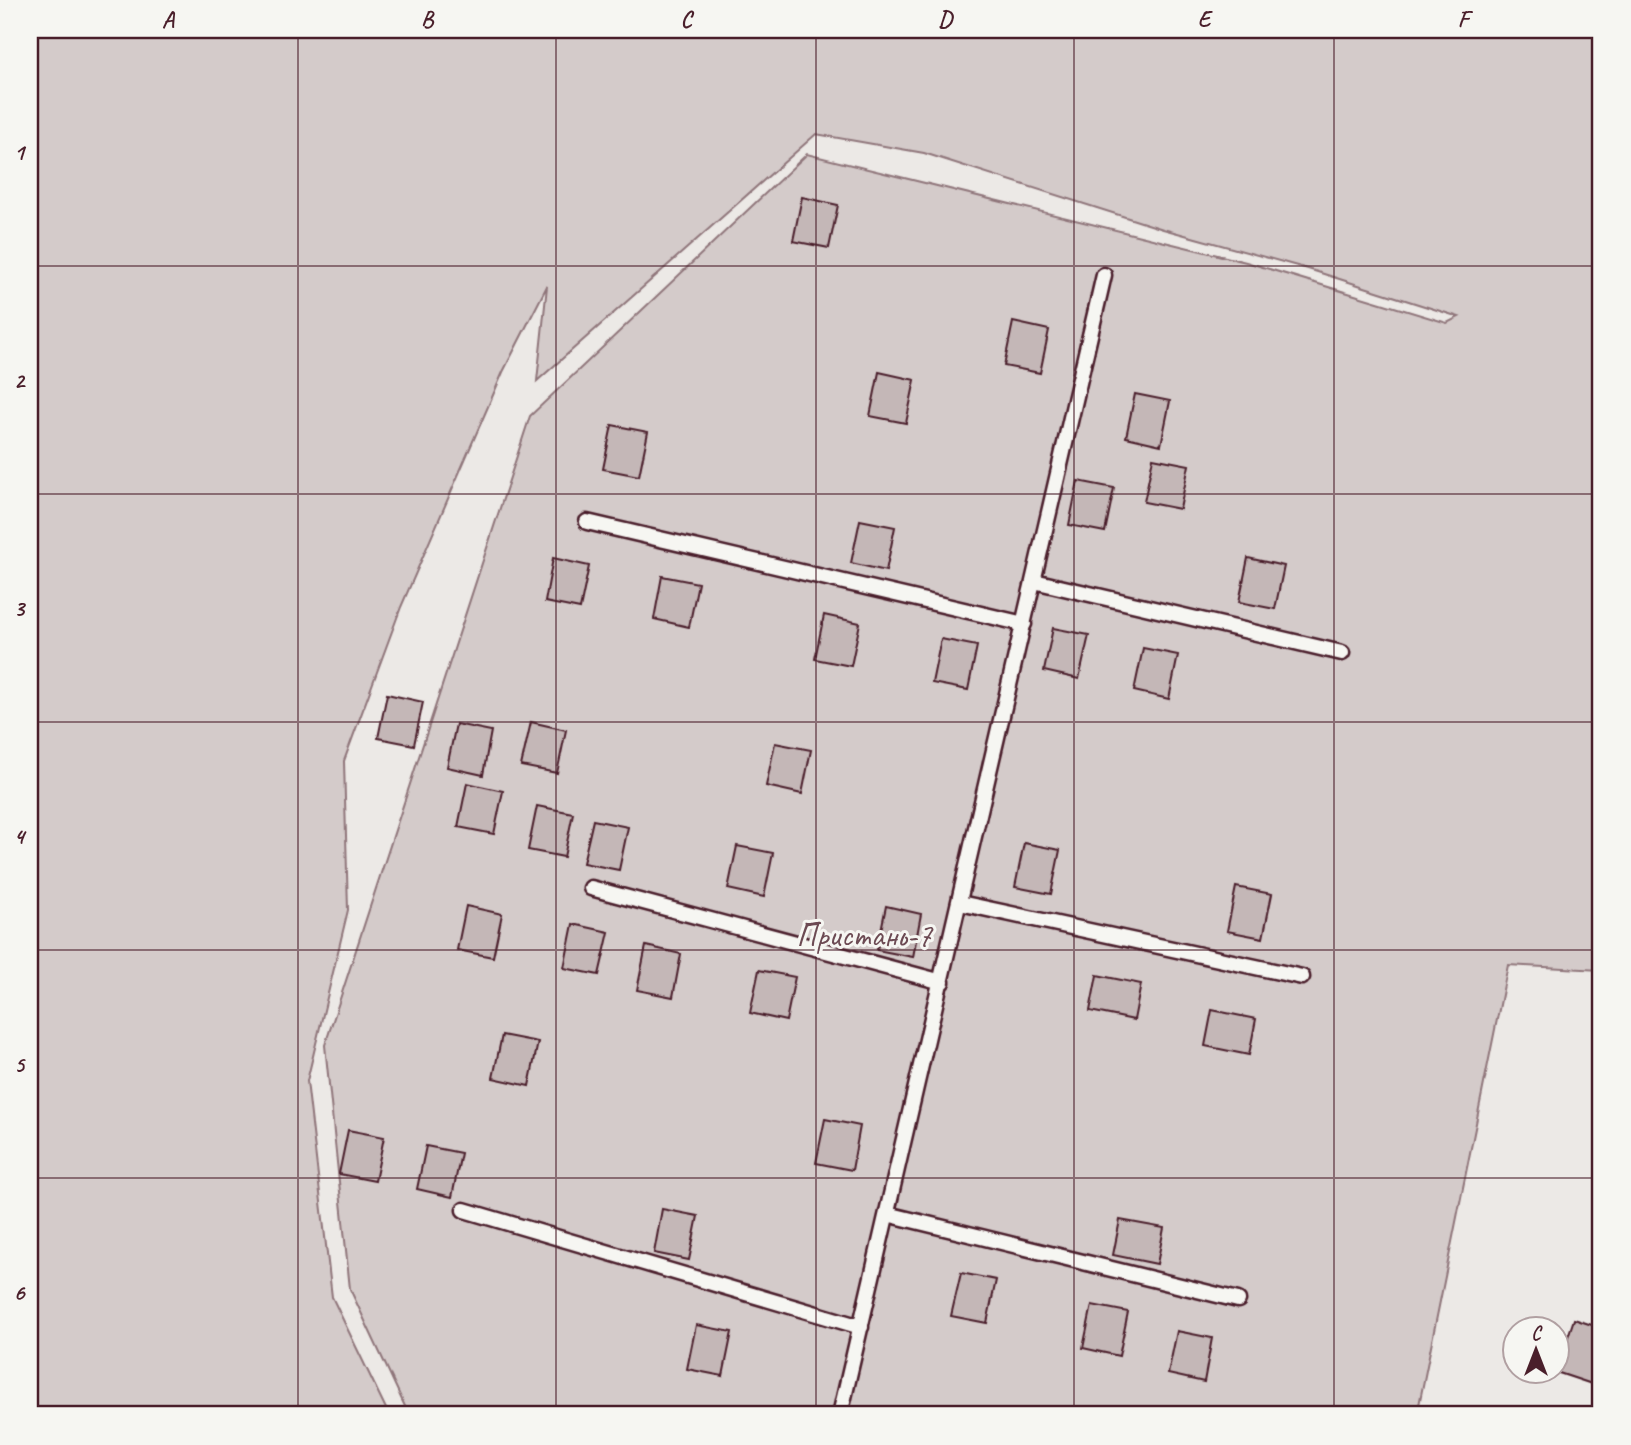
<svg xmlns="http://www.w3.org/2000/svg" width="1631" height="1445" viewBox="0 0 1631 1445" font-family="Caveat,sans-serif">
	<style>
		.green { fill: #d4cbca; stroke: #8f757a; stroke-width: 2 }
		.building { fill: #c4b7b7; stroke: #4a1f2b; stroke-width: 2 }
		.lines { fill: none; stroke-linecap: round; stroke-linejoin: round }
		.lane-casing { stroke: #4a1f2b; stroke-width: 19 }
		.lane { stroke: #f6f6f2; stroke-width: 14 }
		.grid { fill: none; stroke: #4a1f2b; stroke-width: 2; stroke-opacity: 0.55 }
		.labels { text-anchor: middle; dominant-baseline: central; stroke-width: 6; stroke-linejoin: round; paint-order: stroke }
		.park-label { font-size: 33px; fill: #6c4a53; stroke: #f6f6f2 }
		.neatline { fill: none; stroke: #4a1f2b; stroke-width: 2.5 }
		.grid-label { font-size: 23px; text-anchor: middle; font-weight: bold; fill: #4a1f2b }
	</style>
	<rect width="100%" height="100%" fill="#ece9e6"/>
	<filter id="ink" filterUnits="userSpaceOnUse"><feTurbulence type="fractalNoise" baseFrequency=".0143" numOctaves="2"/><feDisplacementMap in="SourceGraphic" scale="14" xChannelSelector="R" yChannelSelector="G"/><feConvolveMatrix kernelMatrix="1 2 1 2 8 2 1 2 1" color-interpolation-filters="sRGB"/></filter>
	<g filter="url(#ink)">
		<path class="green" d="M30,30H1601V970L1508,965L1417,1415H409L350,1289L325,1045L530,416L807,154L1246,262L1447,323L1459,317L1308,269L1163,229L924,153L816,134L537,381L547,286L503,372L401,607L344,761L348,910L307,1081L332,1297L389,1415H30Z"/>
		<path class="building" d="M802,197L838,205L829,248L793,241Z
			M1013,322L1049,330L1040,373L1004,366Z
			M879,372L915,380L906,423L870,416Z
			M1135,394L1170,401L1161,445L1126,437Z
			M612,425L648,432L639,476L603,469Z
			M1153,458L1189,465L1180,509L1144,502Z
			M1078,481L1114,488L1105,532L1069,525Z
			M860,520L895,527L886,571L851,563Z
			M553,558L589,566L580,609L545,602Z
			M1248,558L1284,566L1275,609L1239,602Z
			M662,576L698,583L689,627L654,619Z
			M824,615L860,623L851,666L815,659Z
			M1053,628L1089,635L1079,679L1044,671Z
			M941,639L977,646L968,690L932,683Z
			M1143,648L1178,655L1169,699L1134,691Z
			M387,694L423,702L414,745L378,738Z
			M531,722L566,730L557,773L521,766Z
			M456,724L491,731L483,775L447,767Z
			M775,743L811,750L802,794L766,786Z
			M467,783L503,791L494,834L458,827Z
			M537,806L573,813L564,857L528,850Z
			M593,820L628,827L619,870L583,863Z
			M1024,843L1060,850L1051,894L1015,887Z
			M737,846L773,853L764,897L728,889Z
			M1236,887L1272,894L1263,938L1227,931Z
			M466,906L502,914L493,957L457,950Z
			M886,906L921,914L913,957L877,950Z
			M573,924L609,932L599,975L564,968Z
			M646,946L681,954L673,997L637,990Z
			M759,970L795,977L786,1021L750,1013Z
			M1097,975L1141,984L1134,1020L1090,1011Z
			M1212,1010L1256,1019L1249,1055L1205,1046Z
			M502,1035L538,1042L529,1086L493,1078Z
			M825,1119L860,1126L852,1170L816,1163Z
			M348,1130L384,1137L375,1181L339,1174Z
			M426,1146L461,1153L452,1197L417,1189Z
			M662,1209L698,1216L689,1260L654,1253Z
			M1120,1220L1164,1228L1157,1264L1113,1255Z
			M961,1273L996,1280L987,1323L951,1316Z
			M1092,1305L1128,1312L1119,1356L1083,1348Z
			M1574,1319L1601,1328V1387L1556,1372Z
			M696,1325L732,1332L723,1376L687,1369Z
			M1177,1331L1212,1338L1204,1382L1168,1374Z"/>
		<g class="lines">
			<defs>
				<path id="lane" d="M587,522L1024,624
					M1034,581L1342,653
					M591,888L942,982
					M960,903L1302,977
					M464,1210L861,1327
					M887,1214L1238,1300
					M840,1415L1104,275"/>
			</defs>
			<use href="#lane" class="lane-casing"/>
			<use href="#lane" class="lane"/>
		</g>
	</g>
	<path class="grid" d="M298,30V1415M556,30V1415M816,30V1415M1074,30V1415M1334,30V1415M30,266H1601M30,494H1601M30,722H1601M30,950H1601M30,1178H1601"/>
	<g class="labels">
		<g class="park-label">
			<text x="864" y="935">Пристань-7</text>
		</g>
	</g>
	<rect width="1631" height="1445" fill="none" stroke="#f6f6f2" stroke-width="77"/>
	<g transform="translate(1536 1350)"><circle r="33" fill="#f6f6f2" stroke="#b1a0a2" stroke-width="2"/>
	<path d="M0-5L12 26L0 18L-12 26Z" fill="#4a1f2b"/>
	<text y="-10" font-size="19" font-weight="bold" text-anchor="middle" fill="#4a1f2b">С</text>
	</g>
	<rect x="38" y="38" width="1554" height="1368" class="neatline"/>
	<g class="grid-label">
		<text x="168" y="27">A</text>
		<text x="427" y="27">B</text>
		<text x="686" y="27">C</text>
		<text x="945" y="27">D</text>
		<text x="1204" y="27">E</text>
		<text x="1463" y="27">F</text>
		<text x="19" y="160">1</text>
		<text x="19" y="388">2</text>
		<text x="19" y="616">3</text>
		<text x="19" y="844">4</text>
		<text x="19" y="1072">5</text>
		<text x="19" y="1300">6</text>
	</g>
</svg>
